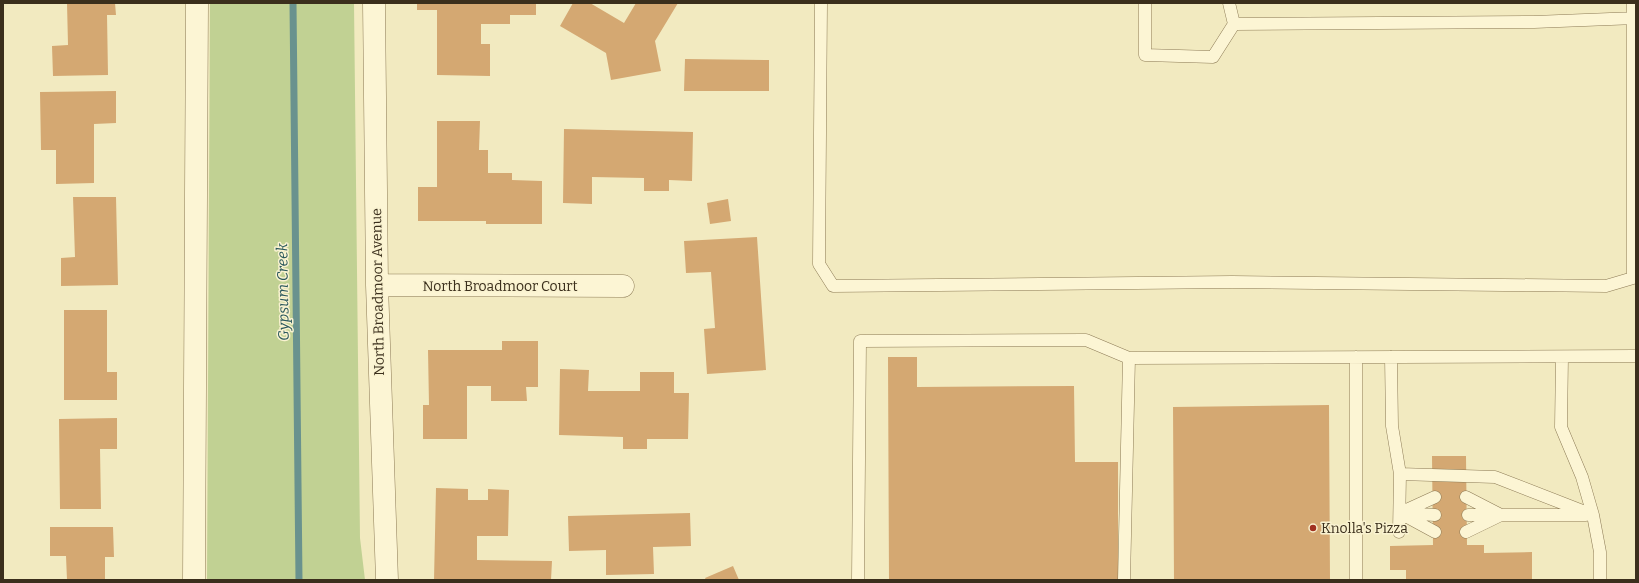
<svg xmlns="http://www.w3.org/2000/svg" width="1639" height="583" viewBox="0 0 1639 583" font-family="Bitter,serif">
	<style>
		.grass { fill: #c1d193 }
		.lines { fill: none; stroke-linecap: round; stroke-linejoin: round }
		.stream { stroke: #69928e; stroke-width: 7 }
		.building { fill: #d4a872 }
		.service-casing { stroke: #8d7b56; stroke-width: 13 }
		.minor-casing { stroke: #8d7b56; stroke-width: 23 }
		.service { stroke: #fcf5d4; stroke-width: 12 }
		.minor { stroke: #fcf5d4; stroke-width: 22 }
		.poi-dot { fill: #a13120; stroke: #f9f2d0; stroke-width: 1.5 }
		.labels { text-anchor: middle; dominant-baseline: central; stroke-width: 3; stroke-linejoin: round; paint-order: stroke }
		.street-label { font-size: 14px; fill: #3b2f1c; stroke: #f9f2d0 }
		.poi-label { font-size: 14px; fill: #3b2f1c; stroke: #f9f2d0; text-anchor: start }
		.water-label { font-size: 15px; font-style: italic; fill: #2a585c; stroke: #f9f2d0 }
	</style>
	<rect width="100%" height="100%" fill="#f2eac0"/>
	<path class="grass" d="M210,3H354L360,538L365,580H207Z"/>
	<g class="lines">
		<path class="stream" d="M293,3L299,580"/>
	</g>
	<path class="building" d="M67,3H115L116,15H107L108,75L53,76L52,46L68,45Z
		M417,3H536V15H510V24H481V44H490V76L437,75V10H417Z
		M573,3H590L624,23L636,3H678L655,41L661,71L611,80L606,53L560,26Z
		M685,59L769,60V91H684Z
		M116,91V123L94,124V183L56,184V150H41L40,92Z
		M437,121H480L479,150H488V173H512V180L542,181V224H486V221H418V187H437Z
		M564,129L693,132L692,181L669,180V191H644V178L592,177V204L563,203Z
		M73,197H116L118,285L61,286V258L75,257Z
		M728,199L731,221L710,224L707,203Z
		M757,237L766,370L707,374L704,329L715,328L711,272L686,273L684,241Z
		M64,310H107V372H117V400H64Z
		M502,341H538V387H526L527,401H491V386H467V439H423V405H429L428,350H502Z
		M888,357H917V387L1074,386L1075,462H1118V580H889Z
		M560,369L589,370L588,391H640V372H674V393H689L688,439H647V449H623V437L559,435Z
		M1329,405L1330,580H1174L1173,407Z
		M117,418V449H100L101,509H60L59,419Z
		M1432,456H1466L1467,545H1484V553L1532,552V580H1406V570H1390V546L1433,545Z
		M436,488L468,489V500H488V489L509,490L508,536H477V560L552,561L551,580H434Z
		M690,513L691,546L653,547L654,574L606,575V550L569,551L568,516Z
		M50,527H113L114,557H105V580H67L66,556H50Z
		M733,566L739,580H706L705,578Z"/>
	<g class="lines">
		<defs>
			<path id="service" d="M821,3L819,264L833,286L1232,282L1606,286L1633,278V3
				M1145,3V55L1213,57L1234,24L1229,3
				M1234,24L1534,22L1636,18
				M1356,357V580
				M1391,357L1392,426L1400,474L1399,532
				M1562,357L1561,427L1582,477L1593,515L1600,552V580
				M1400,474L1495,477L1593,515
				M1435,497L1400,513L1435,532
				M1466,497L1501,515L1466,532
				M1404,513L1435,515
				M1468,515H1586
				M858,580L860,341L1086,340L1129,358
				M1124,580L1129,358L1636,356"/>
			<path id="minor" d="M374,3L377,285L387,580
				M377,285L623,286
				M194,580L197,3"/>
		</defs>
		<use href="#service" class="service-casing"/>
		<use href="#minor" class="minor-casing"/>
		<use href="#service" class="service"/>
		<use href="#minor" class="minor"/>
	</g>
	<circle class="poi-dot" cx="1313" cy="528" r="4"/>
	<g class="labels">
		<g class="street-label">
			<text x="500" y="286">North Broadmoor Court</text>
			<text transform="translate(378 292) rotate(-91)">North Broadmoor Avenue</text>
		</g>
		<g class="poi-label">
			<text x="1321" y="528">Knolla's Pizza</text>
		</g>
		<g class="water-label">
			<text transform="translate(283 292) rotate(-91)">Gypsum Creek</text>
		</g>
	</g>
	<rect width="1639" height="583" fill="none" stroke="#3b2f1c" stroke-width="8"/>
</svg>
